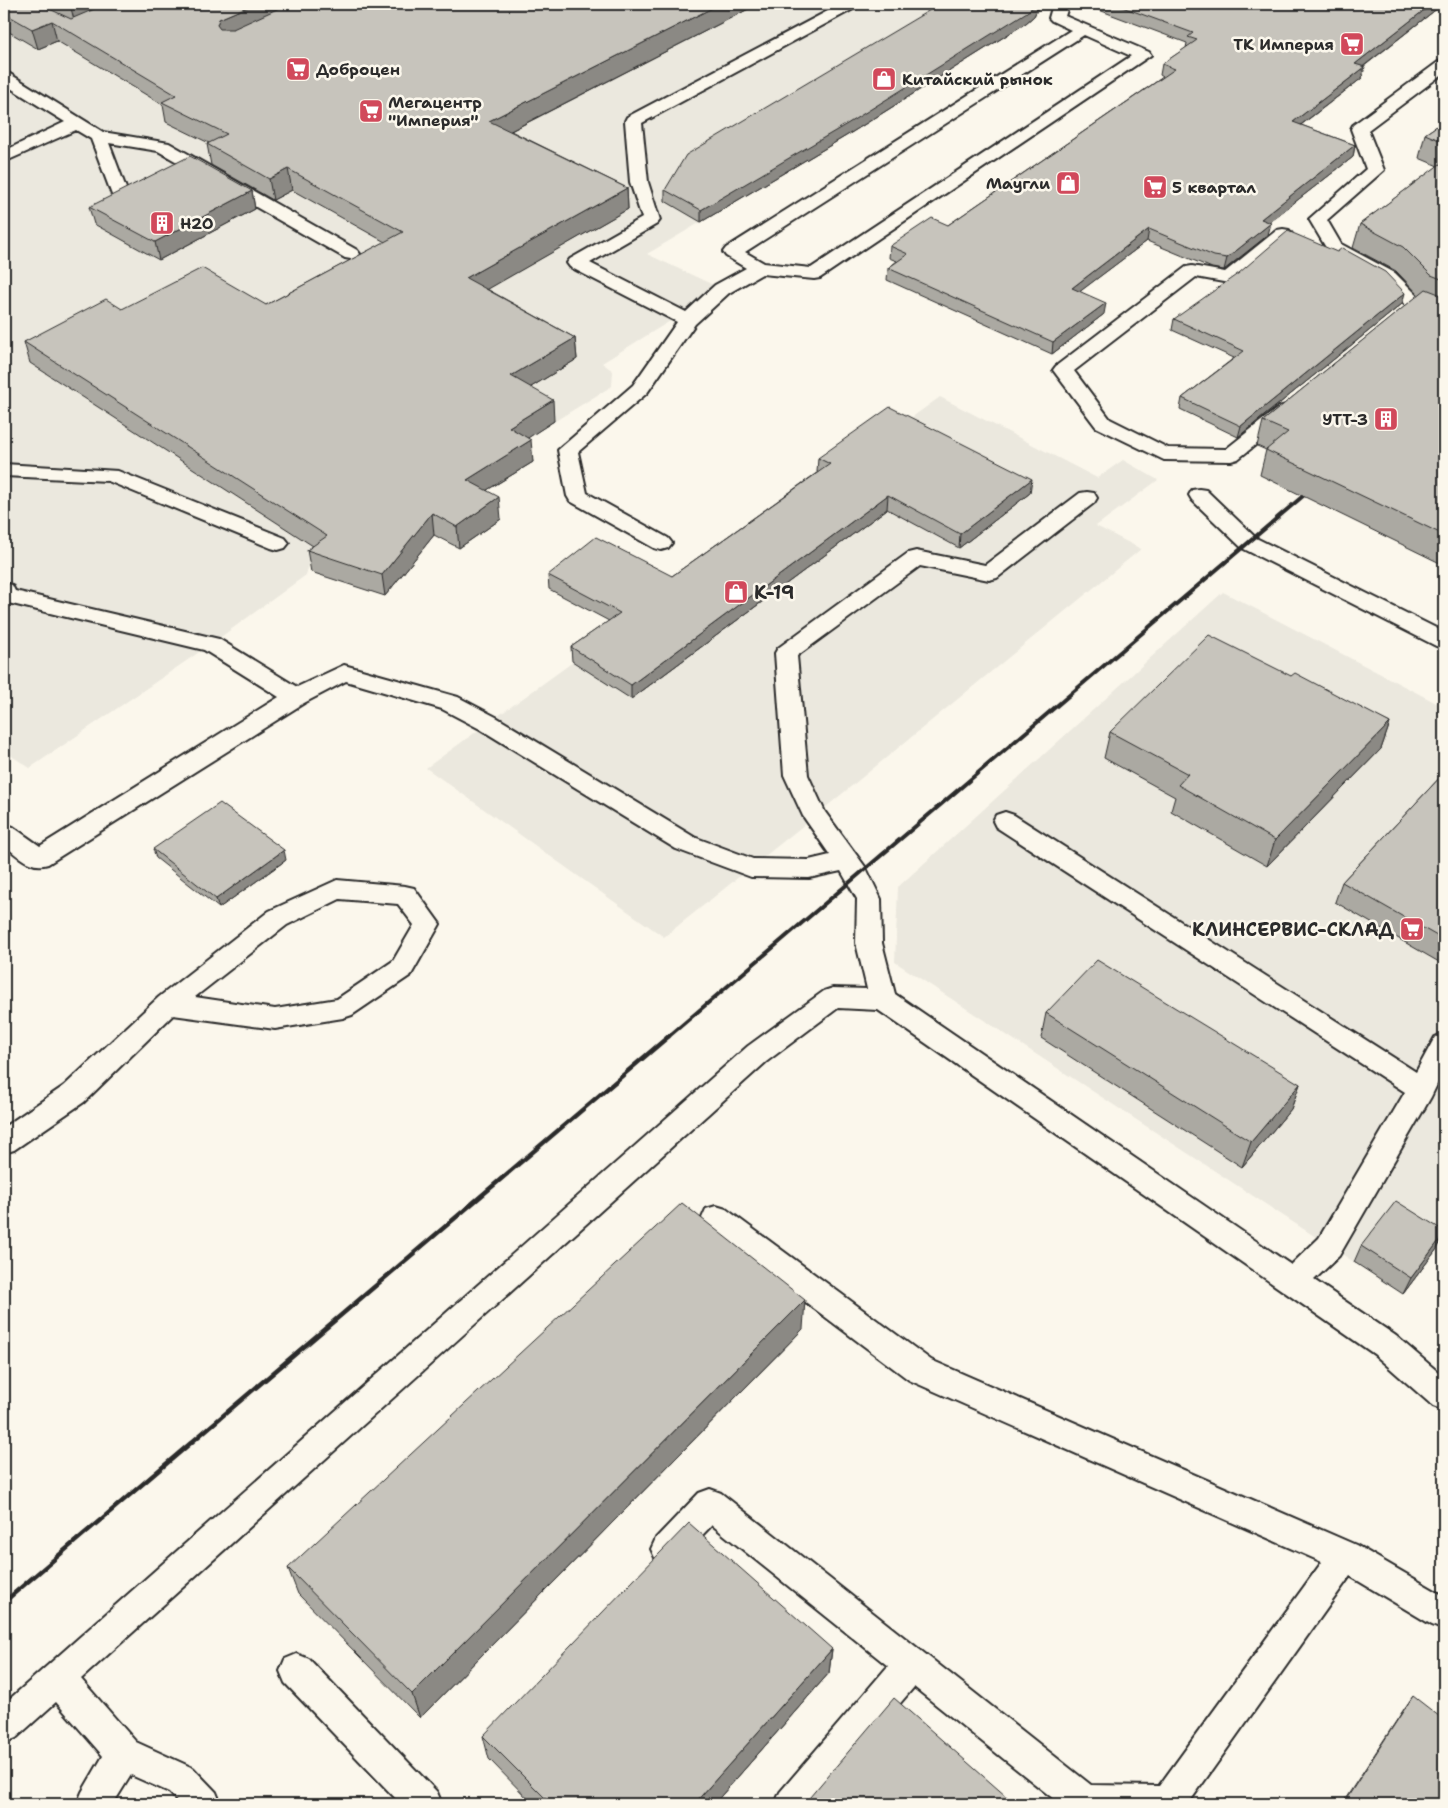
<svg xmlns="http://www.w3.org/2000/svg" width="1448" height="1808" viewBox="0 0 1448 1808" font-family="'Shantell Sans',sans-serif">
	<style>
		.built { fill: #ebe8de }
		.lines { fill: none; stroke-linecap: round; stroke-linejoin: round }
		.lane-casing { stroke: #2b2b2b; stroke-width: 4 }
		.lane { fill: #fbf7ec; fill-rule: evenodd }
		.rail-far1 { stroke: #2b2b2b; stroke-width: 4 }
		.rail { stroke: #2b2b2b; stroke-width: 4.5 }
		.wall { fill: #aba9a2; stroke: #2b2b2b }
		.shaded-wall { fill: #8b8984; stroke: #2b2b2b }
		.building { fill: #c7c4bc; stroke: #2b2b2b }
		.labels { text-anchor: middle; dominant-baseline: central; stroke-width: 5; stroke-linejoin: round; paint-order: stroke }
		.far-poi-label { font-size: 16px; font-weight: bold; fill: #2b2b2b; stroke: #fbf7ec; text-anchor: start }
		.poi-label { font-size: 19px; font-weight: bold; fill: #2b2b2b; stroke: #fbf7ec; text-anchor: start }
	</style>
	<rect width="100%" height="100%" fill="#fbf7ec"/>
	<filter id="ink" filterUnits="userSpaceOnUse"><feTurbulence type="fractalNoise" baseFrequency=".02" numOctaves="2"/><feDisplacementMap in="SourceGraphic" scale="10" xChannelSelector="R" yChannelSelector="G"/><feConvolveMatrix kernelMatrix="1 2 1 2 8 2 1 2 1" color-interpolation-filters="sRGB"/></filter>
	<g filter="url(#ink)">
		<path class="built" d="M4,4H1040L1034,16L1026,23L846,136L647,254L722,289L602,363L613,371L612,386L526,439L314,547L306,575L211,644L30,768L4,751Z
			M940,397L1097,478L1123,460L1158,480L1096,526L1141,549L815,816L664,937L426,768Z
			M1223,592L1444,707V1240L1403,1294L895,962L898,887Z"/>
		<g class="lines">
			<defs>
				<path id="lane" d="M841,4H860L857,7L642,123L648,182L660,220L657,224L590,263L686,312L715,285L746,268L726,256L723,252L726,248L1071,30L1052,21L1049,18L1053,4H1069L1065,16L1149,52L1151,55L820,278L814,279L762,274L729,293L695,324L647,393L578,452L587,493L668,538L672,543L668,548L661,550L654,548L570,501L567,496L558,450L633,385L677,322L570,267L567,263L570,259L642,218L630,182L625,121L627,117ZM1084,35L1131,56L811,268L764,263L745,252Z
					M1444,60V73L1368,130L1384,170L1327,220L1341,244L1395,273L1423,301L1444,310V322L1409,309L1383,281L1328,251L1309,219L1366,169L1351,129L1353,125L1438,62Z
					M4,72L10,74L103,132L169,143L357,250L360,254L357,258L351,259L345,258L158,151L109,143L127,191L124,195L118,196L112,195L91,139L76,130L4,162V151L65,122L4,84Z
					M1283,229L1289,230L1292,234L1289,238L1235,282L1229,283L1196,277L1074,371L1110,419L1168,448L1226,449L1279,407L1286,405L1293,407L1296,411L1293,415L1238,459L1231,461L1164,460L1096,427L1053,370L1056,366L1186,267L1192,266L1225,272L1277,230Z
					M4,464L118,471L285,538L289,543L285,548L278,550L271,548L108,481L4,476Z
					M1199,489L1206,490L1256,538L1444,632V648L1436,646L1242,548L1192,500L1189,495L1192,490Z
					M1087,492L1094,493L1097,498L1094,503L997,578L989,580L920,566L797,656L808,775L825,812L866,868L881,899L882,943L895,994L1291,1265L1319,1238L1405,1092L996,827L993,821L996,815L1005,812L1014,815L1416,1072L1435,1037L1444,1033V1070L1431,1097L1339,1256L1314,1280L1396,1336L1444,1377V1410L1433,1406L1374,1354L878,1010L838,1008L766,1062L81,1679L136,1742L193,1768L216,1792L221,1804H180L169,1792L131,1775L113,1804H77L82,1792L103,1756L56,1702L16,1738L4,1743V1704L748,1046L824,991L833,988L867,989L856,943L857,899L841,871L809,878L751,877L676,849L480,729L442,709L346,681L304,703L48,864C30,870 17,855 4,845V824L13,827L40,846L279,697L204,650L4,602V583L12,585L15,591L219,639L297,687L344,665L458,697L496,717L694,837L753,859L809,860L830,855L803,816L784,775L775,653L778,648L908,553L916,551L985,565L1080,493Z
					M337,880L405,886L414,888L440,924L411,975L352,1015L343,1018L275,1029L173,1015L84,1102L14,1150L4,1153V1127L64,1086L159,997L269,911ZM340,899L398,904L414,925L393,961L337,999L275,1009L195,997L287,925Z
					M716,1206L726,1209L931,1360L1356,1545L1444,1596V1630L1432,1625L1350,1576L1188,1804H1060L914,1687L814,1804H775L780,1792L888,1666L712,1525L678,1560L667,1564L656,1560L651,1549L656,1538L699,1493L710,1489L721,1493L1091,1785L1159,1786L1322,1562L909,1380L706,1227L702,1218L706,1209Z
					M297,1654L309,1659L437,1792L442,1804H401L285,1683L280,1671L285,1659Z"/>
			</defs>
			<use href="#lane" class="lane-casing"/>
			<use href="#lane" class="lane"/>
			<path class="rail-far1" d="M668,1037L1303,496"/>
			<path class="rail" d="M4,1602L669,1036"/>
		</g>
		<path class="wall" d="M4,4L41,5L40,4H758L511,131L627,188L628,209L487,289L575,338L577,359L531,387L554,421L527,438L533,462L487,490L501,519L459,548L434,535L385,596L311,572L307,550L313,546L30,363L24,342L122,309L266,305L385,242L292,190L273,200L211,165L207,144L209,143L166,122L163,105L57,41L38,49L4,29Z
			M940,4H1040L1034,16L1026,23L846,136L701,222L665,201V190Z
			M1083,4H1443L1363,67L1362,78L1301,125L1355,145L1353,157L1269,222L1268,235L1224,270L1212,268L1147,241L1080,291L1104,314L1052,354L887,280L888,268L897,261L889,258L890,246L948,225L1163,77L1160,75L1162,64L1186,48L1187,43Z
			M1444,121V565L1260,475L1266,450L1257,446L1263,421L1419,295L1396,271L1353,248L1360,224L1438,166L1419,158L1425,134Z
			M252,191L255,209L159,260L94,224L89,207Z
			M1402,304L1238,437L1180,409L1182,398L1234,358L1172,330L1174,319Z
			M818,458L1030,493L959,548L887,509L631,699L572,661L571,647L609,621L549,589L548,575L672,576L818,472H817Z
			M1291,676L1390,723L1381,749L1267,866L1171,811L1175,797L1104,758L1110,732Z
			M1444,773V957L1439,962L1335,902L1342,882Z
			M153,849L286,860L219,908L156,858Z
			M1046,1013L1300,1084L1291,1109L1242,1167L1041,1038Z
			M1444,1231V1235L1437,1249L1403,1294L1354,1262L1361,1246Z
			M803,1329L420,1718L298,1594L288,1568Z
			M832,1649L829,1673L714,1804H533L489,1759L483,1736Z
			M1413,1696L1444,1804H1342L1404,1709Z"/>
		<path class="shaded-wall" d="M70,4H123L75,24Z
			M254,4H302L223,39L217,25L219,19Z
			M720,4H758L491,141L489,121Z
			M1036,4H1040L1034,16L1026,23L846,136L701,222V210Z
			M1432,4H1443L1352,75L1355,64Z
			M52,21L57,41L38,49L32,29Z
			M1365,67L1362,78L1290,133L1293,122Z
			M1355,145L1353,157L1259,230L1261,219Z
			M288,169L292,190L273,200L269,179Z
			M627,188L628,209L469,300L466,278Z
			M252,191L255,209L159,260L155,242Z
			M1271,223L1268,235L1224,270L1227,258Z
			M1149,229L1147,241L1070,299L1072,288Z
			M1405,293L1402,304L1238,437L1241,426Z
			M1106,303L1104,314L1052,354L1053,342Z
			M575,338L577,359L513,398L511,376Z
			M553,400L554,421L511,449L509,427Z
			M531,440L533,462L469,501L467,480Z
			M1032,479L1030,493L959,548L960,534Z
			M888,495L887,509L631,699V685Z
			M499,497L501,519L459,548L457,527Z
			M432,513L434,535L385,596L382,575Z
			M1390,723L1381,749L1267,866L1275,840Z
			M284,850L286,860L219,908L216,899Z
			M1444,950V957L1439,962Z
			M1300,1084L1291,1109L1242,1167L1251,1142Z
			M1444,1234L1437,1249L1403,1294L1411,1278Z
			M805,1300L803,1329L420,1718L412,1694Z
			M832,1649L829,1673L714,1804H694Z"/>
		<path class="building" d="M4,4H39L71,19L106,4H254L219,19L217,25L220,29H233L288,4H720L489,121L627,188L466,278L575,338L511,376L553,400L509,427L531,440L467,480L499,497L457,527L432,513L382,575L307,550L327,536L24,342L106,299L122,309L202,268L266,305L403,232L288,169L269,179L207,144L227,134L162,102L176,95L52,21L32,29L4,13Z
			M940,4H1036L1035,5L1027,12L847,124L701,210L665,190L686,155Z
			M1114,4H1432L1355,64L1365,67L1293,122L1355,145L1261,219L1271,223L1227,258L1214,256L1149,229L1072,288L1106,303L1053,342L888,268L908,254L890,246L932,218L948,225L1175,69L1162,64L1197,40L1188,37L1193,33Z
			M1444,121V142L1425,134Z
			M190,156L252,191L155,242L89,207Z
			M1444,161V280L1431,275L1403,247L1360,224Z
			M1288,231L1337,252L1342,248L1385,272L1405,293L1241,426L1182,398L1244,351L1174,319L1239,273Z
			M1426,289L1444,296V535L1266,450L1288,432L1263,421Z
			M890,407L1032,479L960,534L888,495L631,685L571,647L620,613L548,575L596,537L672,576L830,464L818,458Z
			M1209,635L1291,676L1295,673L1390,723L1275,840L1178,785L1188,774L1110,732Z
			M1444,773V940L1342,882Z
			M220,803L284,850L216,899L153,849Z
			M1097,960L1300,1084L1251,1142L1046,1013Z
			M1396,1201L1444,1231V1234L1411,1278L1361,1246Z
			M682,1203L805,1300L412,1694L288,1568Z
			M689,1523L832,1649L694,1804H551L483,1736Z
			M1413,1696L1444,1720V1804H1355L1347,1798Z
			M894,1698L1015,1804H804Z
			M1162,1800L1167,1804H1159Z"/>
	</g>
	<defs>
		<symbol id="supermarket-square" viewBox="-11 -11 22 22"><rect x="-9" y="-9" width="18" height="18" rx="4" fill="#d1495b" stroke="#fbf7ec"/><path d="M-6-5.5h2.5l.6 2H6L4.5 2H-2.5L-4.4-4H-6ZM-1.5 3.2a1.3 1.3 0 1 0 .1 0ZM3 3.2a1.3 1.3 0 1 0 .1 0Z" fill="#fff"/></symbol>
		<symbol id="shop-square" viewBox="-11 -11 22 22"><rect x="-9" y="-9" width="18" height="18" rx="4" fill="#d1495b" stroke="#fbf7ec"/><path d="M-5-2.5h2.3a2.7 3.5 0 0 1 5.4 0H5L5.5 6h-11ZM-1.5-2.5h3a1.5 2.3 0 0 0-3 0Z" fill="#fff"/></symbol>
		<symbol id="building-square" viewBox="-11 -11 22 22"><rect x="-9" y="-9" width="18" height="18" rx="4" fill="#d1495b" stroke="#fbf7ec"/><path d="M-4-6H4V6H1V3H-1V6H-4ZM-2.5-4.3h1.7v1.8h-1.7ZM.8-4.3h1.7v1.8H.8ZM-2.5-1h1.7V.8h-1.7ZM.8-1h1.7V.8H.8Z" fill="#fff"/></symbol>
	</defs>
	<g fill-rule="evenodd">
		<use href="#supermarket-square" x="1338" y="30" width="28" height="28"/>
		<use href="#supermarket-square" x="284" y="55" width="28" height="28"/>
		<use href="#shop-square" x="870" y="65" width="28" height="28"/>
		<use href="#supermarket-square" x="357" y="97" width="28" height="28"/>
		<use href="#shop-square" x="1054" y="169" width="28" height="28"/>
		<use href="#supermarket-square" x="1141" y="173" width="28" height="28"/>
		<use href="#building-square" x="148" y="209" width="28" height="28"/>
		<use href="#building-square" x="1372" y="405" width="28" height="28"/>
		<use href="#shop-square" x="722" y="578" width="28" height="28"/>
		<use href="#supermarket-square" x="1398" y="915" width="28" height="28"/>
	</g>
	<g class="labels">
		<g class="far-poi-label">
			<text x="1334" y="44" text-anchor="end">ТК Империя</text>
			<text x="316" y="69">Доброцен</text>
			<text x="902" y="79">Китайский рынок</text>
			<text x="388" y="102">Мегацентр<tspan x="388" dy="18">"Империя"</tspan></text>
			<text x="1050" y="183" text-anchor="end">Маугли</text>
			<text x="1172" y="187">5 квартал</text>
			<text x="180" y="223">H2O</text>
			<text x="1368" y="419" text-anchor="end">УТТ-3</text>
		</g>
		<g class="poi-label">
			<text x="754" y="592">К-19</text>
			<text x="1394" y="929" text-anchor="end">КЛИНСЕРВИС-СКЛАД</text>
		</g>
	</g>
	<rect width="1448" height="1808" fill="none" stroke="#fbf7ec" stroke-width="20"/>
	<rect x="10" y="10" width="1428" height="1788" fill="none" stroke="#2b2b2b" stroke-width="2" filter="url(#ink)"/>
</svg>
